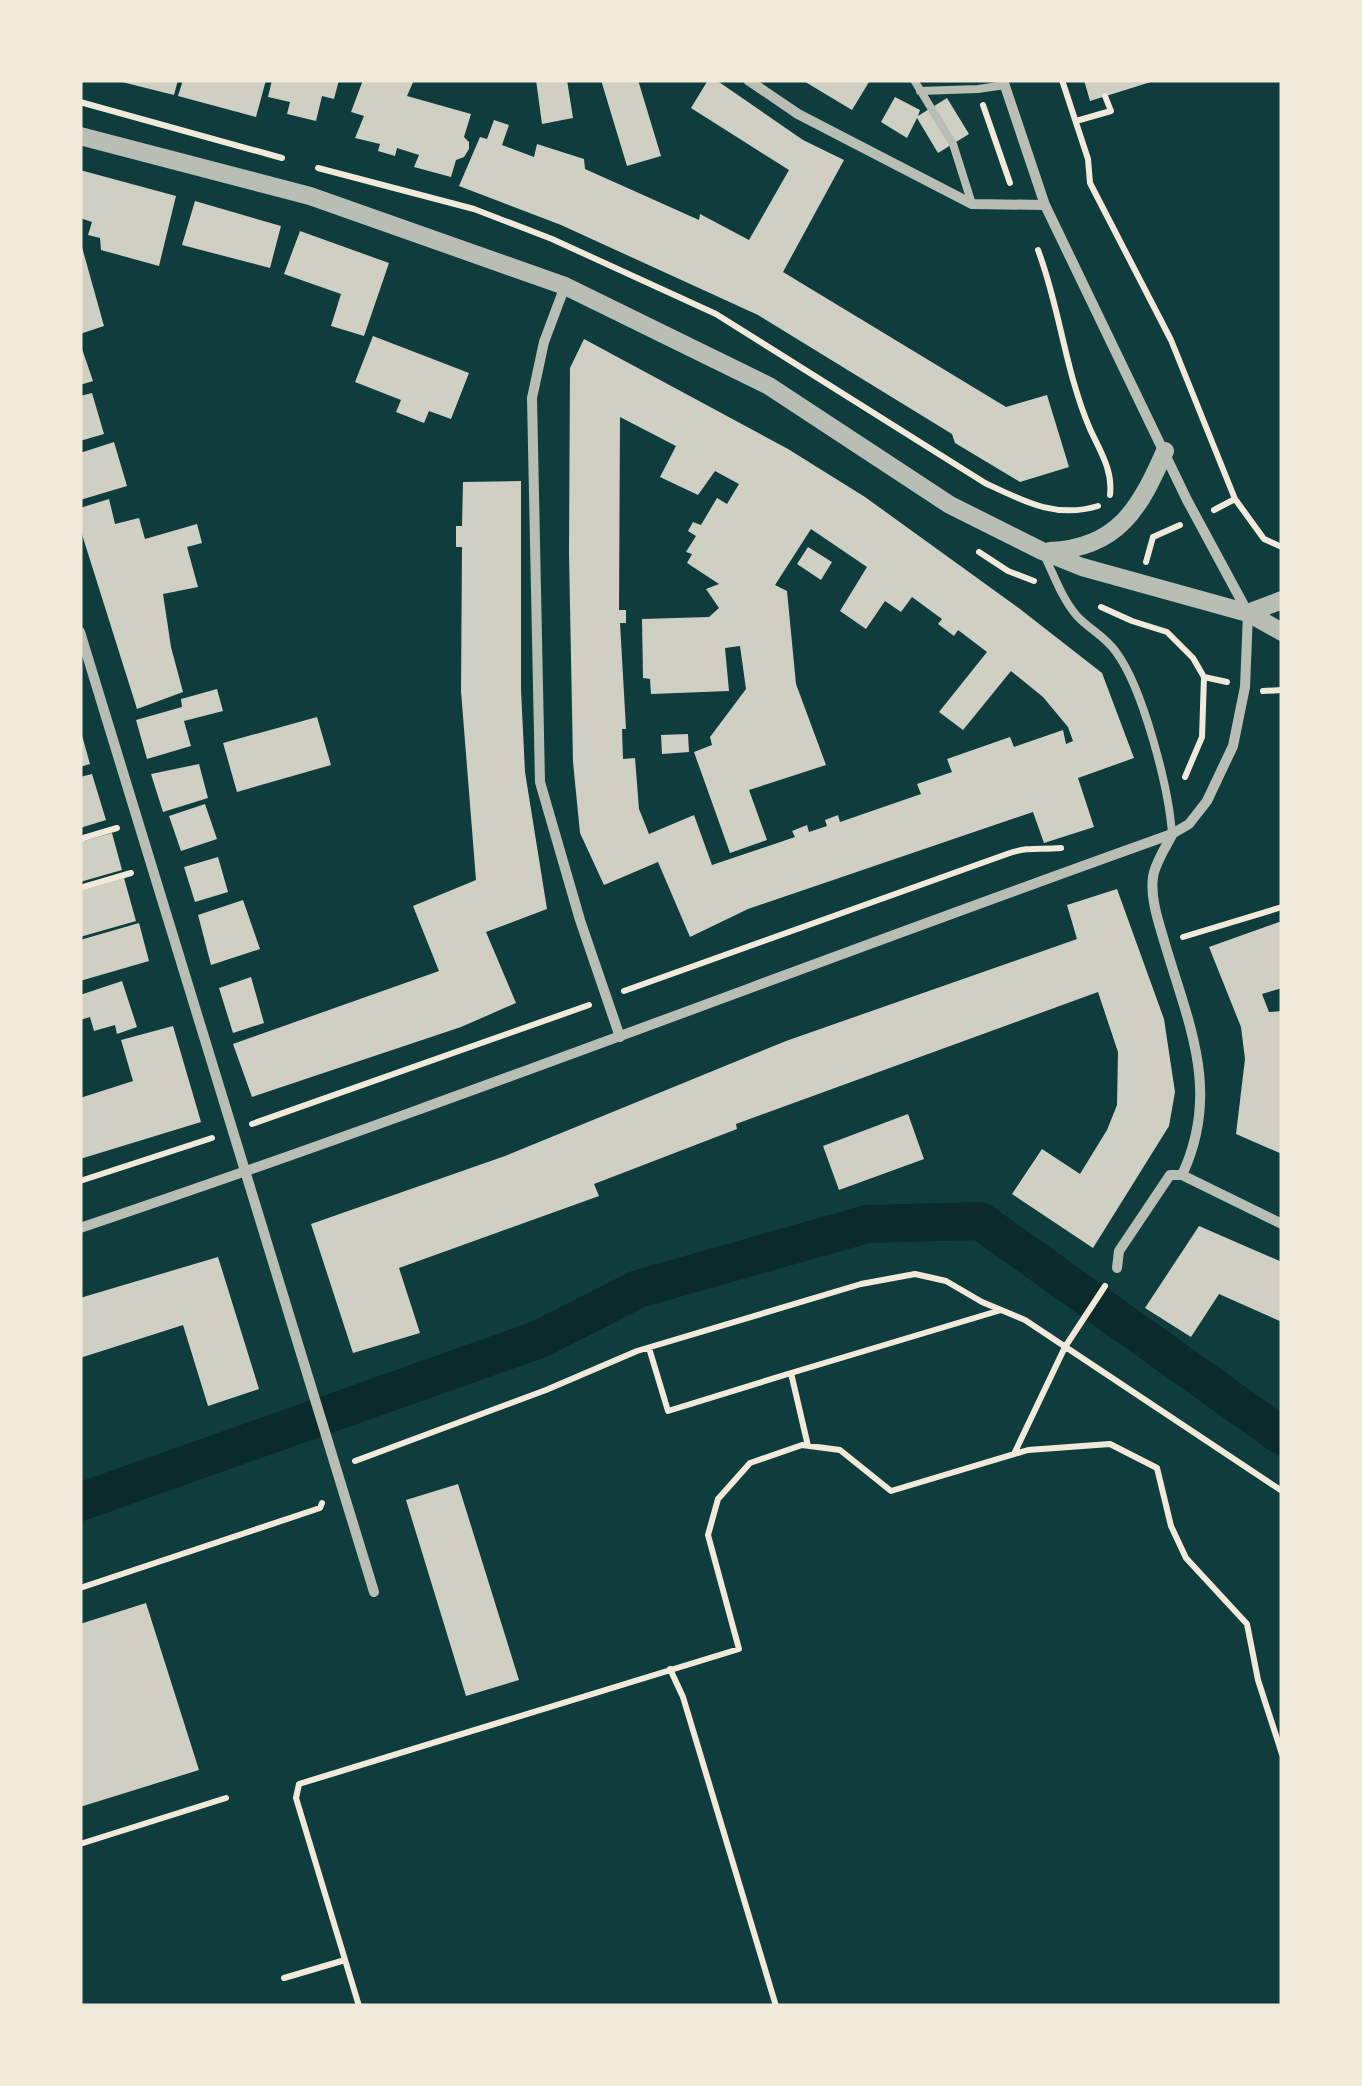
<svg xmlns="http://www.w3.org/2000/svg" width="1362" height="2086" viewBox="0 0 1362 2086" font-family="Spectral,serif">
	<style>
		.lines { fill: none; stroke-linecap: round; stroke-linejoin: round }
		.canal { stroke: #0a2a2b; stroke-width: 38 }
		.building { fill: #cfcfc3; fill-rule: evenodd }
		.path { stroke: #f1e9da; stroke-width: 6 }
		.service { stroke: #b8beb3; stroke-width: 8 }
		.minor { stroke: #b8beb3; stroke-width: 10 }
		.tertiary { stroke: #b8beb3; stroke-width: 18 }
	</style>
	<rect width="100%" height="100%" fill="#0f3d3e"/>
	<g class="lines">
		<path class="canal" d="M80,1502L540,1339L638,1289L867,1224L980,1221L1282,1436"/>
	</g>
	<path class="building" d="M114,80H178L174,95Z
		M183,80H266L256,117L178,96Z
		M272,80H339L334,99L322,96L316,121L287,114L290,102L268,97Z
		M363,80H414L407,96L471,114L464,137L469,142V149L464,157L456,160L451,177L414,167L419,155L397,148L395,156L378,151L380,144L355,138L364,116L351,112Z
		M536,80H567L573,118L542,124Z
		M601,80H638L661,156L627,166Z
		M708,80H716L803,140L844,160L783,272L1006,407L1047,395L1069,467L1020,482L955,443L952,434L758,315L561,225L459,186L480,137L487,139L494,120L509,125L502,145L534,157L537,144L584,159L585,169L699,220L700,214L749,240L789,170L691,108Z
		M802,80H865L869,82L852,110Z
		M1084,80H1154V81L1090,101Z
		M895,97L920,110L918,116L947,98L969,134L938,153L917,118L907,138L881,122Z
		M80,170L176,196L159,266L101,250L100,238L88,235L92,222L80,218Z
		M195,201L281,226L270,268L182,245Z
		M300,231L389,263L364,336L331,326L341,294L284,274Z
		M80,240L104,326L80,334Z
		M373,336L469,373L451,419L429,411L424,423L396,412L401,400L355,382Z
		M584,339L788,449L865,497L1020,609L1102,673L1134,758L1078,778L1094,827L1044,843L1033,812L748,909L690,937L658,862L604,885L580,833L573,762L569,553L570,368ZM620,417L676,446L660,477L698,495L715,471L739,484L727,504L717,498L701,525L693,522L688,531L696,536L686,552L692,554L687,563L719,584L706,589L719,608L709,617L642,619L643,678L650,679L651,694L729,691L725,648L740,646L746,689L710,737L712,745L694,752L730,853L767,840L749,790L826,765L796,684L787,591L775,585L811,529L867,567L840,611L866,629L885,601L901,612L912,597L942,619L938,624L954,636L958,630L987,652L939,712L963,730L1011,671L1043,697L1068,727L1073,741L1066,744L1063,730L1014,747L1010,737L947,759L952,772L917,784L921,794L840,822L838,815L825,820L827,826L809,832L807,825L792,831L795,837L712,865L694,815L649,834L639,809L635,758L623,759L622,729H626L620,623H626V610H619Z
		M80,343L93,381L80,385Z
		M92,393L104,434L80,441V396Z
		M114,442L127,486L80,500V453Z
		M521,481V690L525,772L547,909L486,932L516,1003L461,1027L252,1097L233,1044L439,971L413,906L476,880L461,691L462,547H456V526H462L463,482Z
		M109,499L115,524L139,518L145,539L197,524L202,543L187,547L198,587L163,594L171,647L183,692L137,709L80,528V508Z
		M808,547L832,562L821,580L797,564Z
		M217,689L223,711L184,721L191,746L147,759L136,720L182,707L181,699Z
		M317,717L331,765L237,792L223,743Z
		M81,732L90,764L80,767V733Z
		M688,734L689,752L662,754L661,735Z
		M199,764L208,798L163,812L151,774Z
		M92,774L106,820L80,828V777Z
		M205,804L217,839L181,851L169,816Z
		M112,833L122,870L80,882V842Z
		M218,857L228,892L195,902L184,867Z
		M124,878L136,921L80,937V891Z
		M1117,889L1164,1019L1175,1092L1169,1126L1093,1248L1012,1194L1042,1149L1080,1174L1107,1130L1117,1105L1118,1052L1098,992L736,1124L737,1129L594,1184L599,1196L399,1268L420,1333L353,1353L311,1224L505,1156L786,1041L1077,939L1067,905Z
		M243,900L260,949L211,965L198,915Z
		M1282,921V988L1262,994L1269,1012L1282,1011V1154L1236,1134L1245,1059L1241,1027L1209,947Z
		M139,923L149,961L80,981V940Z
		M251,977L264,1023L233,1033L219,988Z
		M122,981L137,1027L117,1034L115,1025L94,1031L90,1017L80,1020V995Z
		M173,1026L201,1122L80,1159V1098L133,1081L121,1040Z
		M908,1114L924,1159L839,1190L823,1146Z
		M1199,1226L1282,1262V1322L1219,1294L1191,1337L1145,1308Z
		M218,1257L259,1389L208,1406L183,1325L80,1358V1298Z
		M458,1484L519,1680L466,1696L406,1500Z
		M146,1603L199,1770L80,1807V1624Z"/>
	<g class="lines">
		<path class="path" d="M1062,80L1088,159L1090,183L1171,340L1235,499L1264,539L1282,547
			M80,102L282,158
			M983,105L1010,183
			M1076,121L1111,111L1105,96
			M318,168L474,209L552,239L716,314L985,483C1023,501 1056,519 1098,506
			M1038,250C1060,308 1065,371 1090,429C1100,451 1113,470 1110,495
			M1214,510L1235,499
			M1153,537L1180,525
			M979,552L1008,571L1034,581
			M1146,562L1153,537
			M1101,607L1132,621L1167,632L1193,658L1204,677L1202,737L1185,777
			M1204,677L1227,682
			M1263,691L1282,690
			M80,839L117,828
			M80,888L131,873
			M1183,937L1282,907
			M624,991L1007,854C1030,846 1038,850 1061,848
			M252,1124L589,1005
			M80,1181L212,1138
			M649,1348L668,1411L791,1373L808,1446
			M791,1373L1001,1310
			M1014,1454L1065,1347L1105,1286
			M355,1461L546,1390L637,1351L861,1284L915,1274L946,1281L982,1302L1025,1320L1282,1491
			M80,1588L320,1508L322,1503
			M670,1669L683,1697L776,2006
			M80,1844L226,1798
			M284,1978L345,1960
			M359,2006L296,1798L299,1784L739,1649L708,1535L718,1499L750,1463L802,1445L840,1450L891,1491L1028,1450L1110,1444L1157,1468L1171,1526L1186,1558L1247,1624L1258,1680L1282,1754"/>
		<path class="service" d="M914,80L953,144L972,204
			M920,91L978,89L1005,85
			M1044,555C1054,575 1062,599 1077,616C1089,629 1106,637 1116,652C1143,688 1169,789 1172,834"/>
		<path class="minor" d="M748,80L798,114L972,204L1045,205
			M565,286L544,342L532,398L540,782L580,920L620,1037
			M80,632L374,1592
			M1172,835C1166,847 1155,863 1153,877C1150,899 1159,923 1165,944C1189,1025 1221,1092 1182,1175
			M80,1228C447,1105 807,964 1172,834L1189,824L1207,801L1233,746L1245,687L1248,613L1187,500L1045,205L1003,80
			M1117,1268L1119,1251L1170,1175H1182L1282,1224"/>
		<path class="tertiary" d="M80,136L310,196L565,286L769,386L950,505L1042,551L1082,567L1248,613L1282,632
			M1050,551C1118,548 1140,508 1165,451
			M1248,613L1282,600"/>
	</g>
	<rect width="1362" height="2086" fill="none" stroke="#f1e9da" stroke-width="165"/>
</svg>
